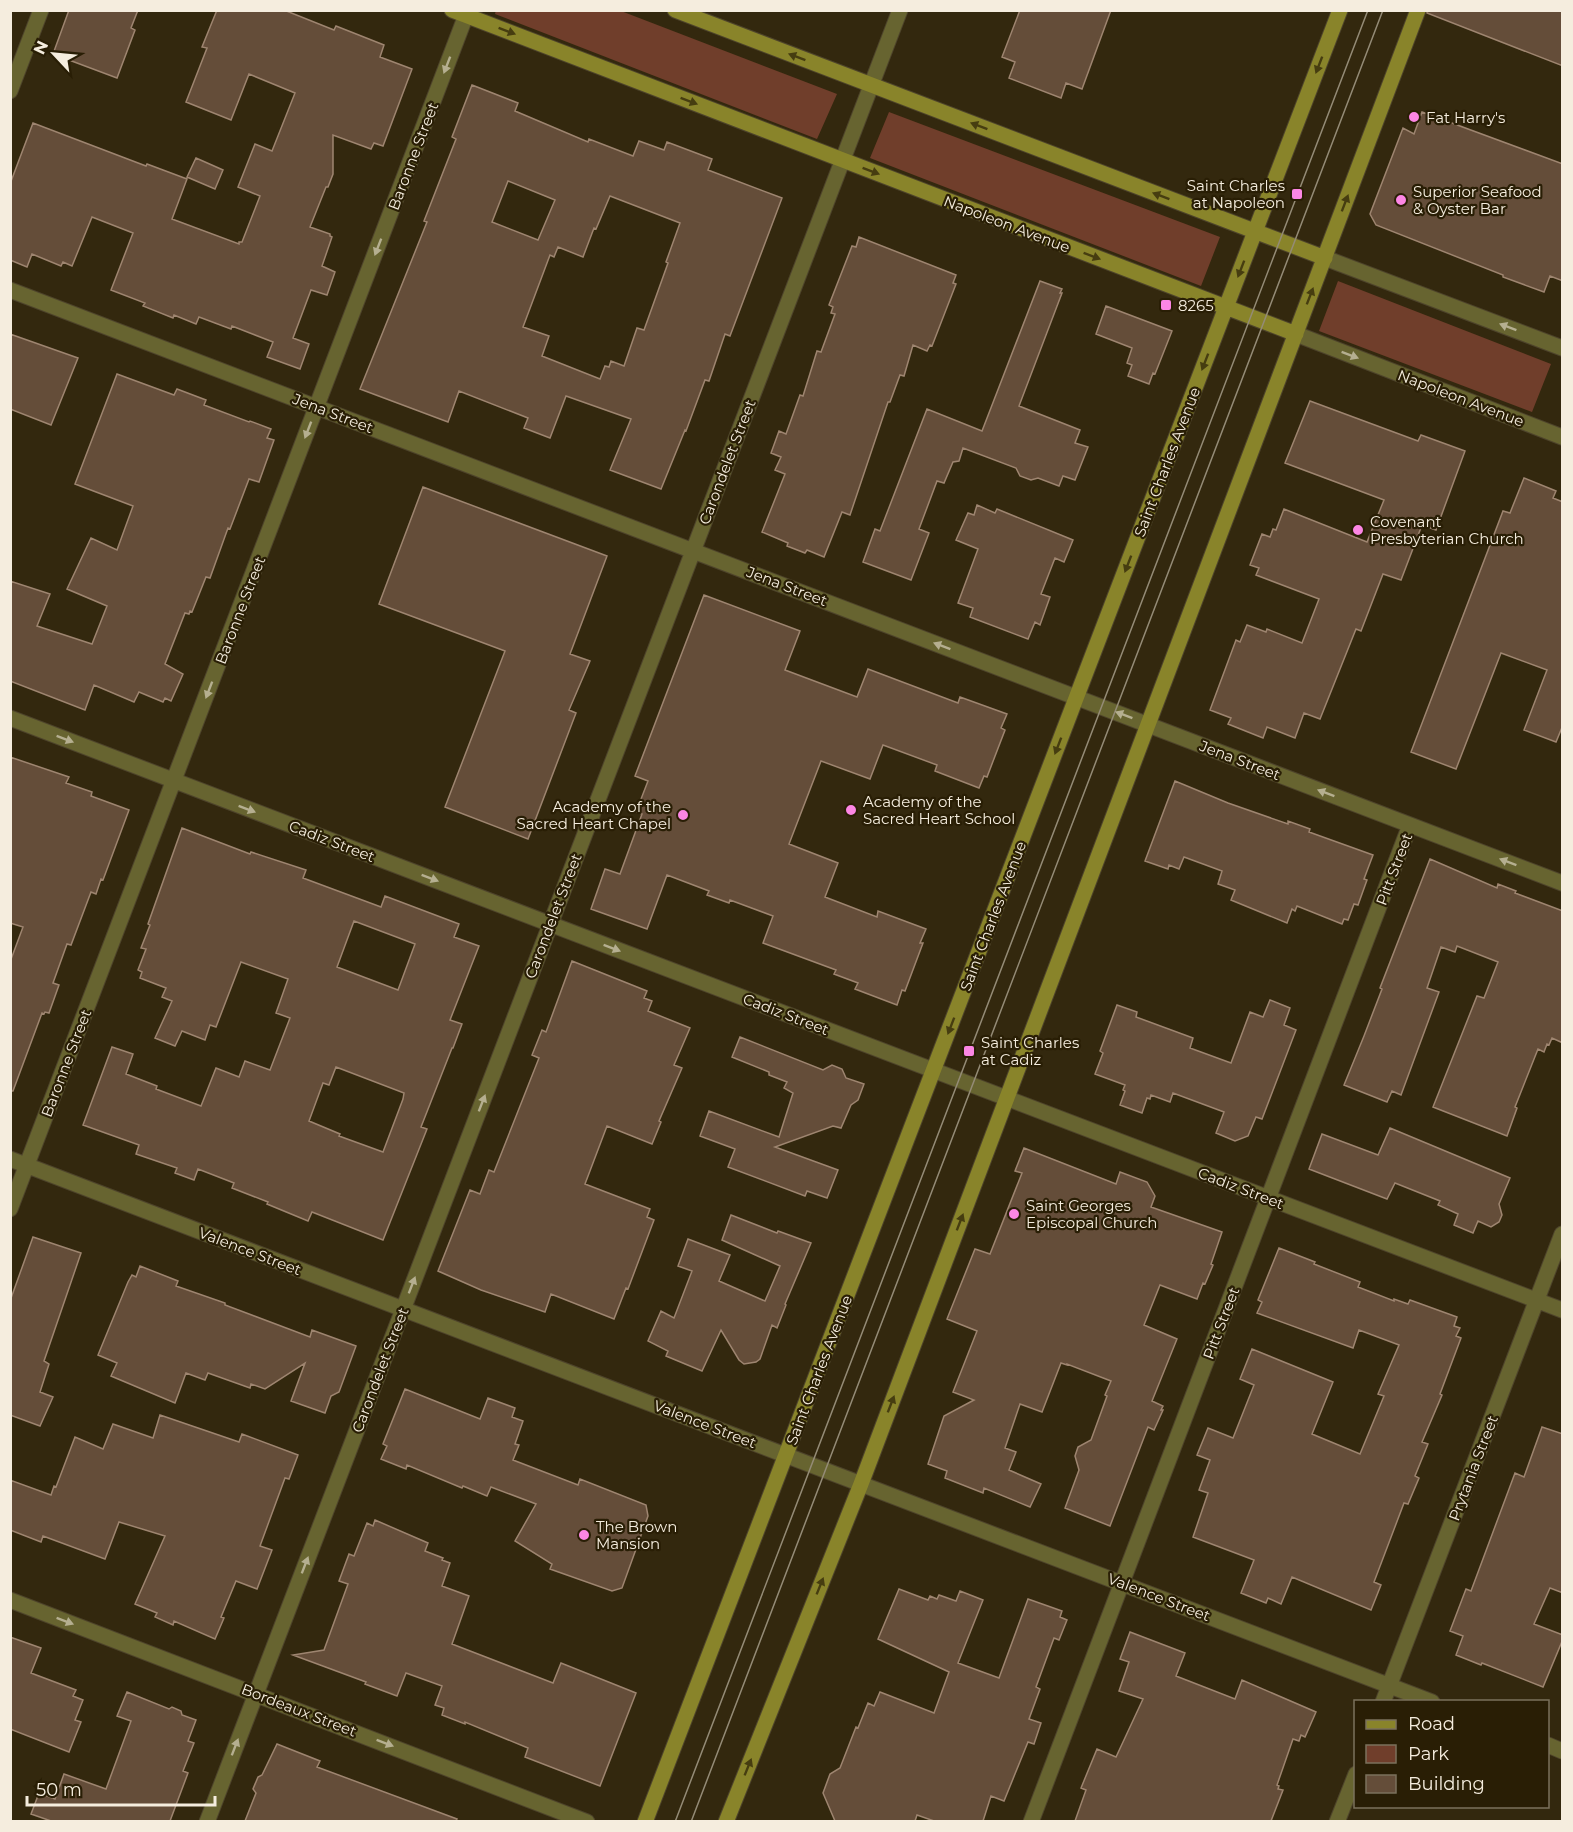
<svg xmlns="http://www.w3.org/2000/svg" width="1573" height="1832" viewBox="0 0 1573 1832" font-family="Montserrat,sans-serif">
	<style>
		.green { fill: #703e2b }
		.building { fill: #644d39; stroke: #9e8570; stroke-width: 1.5; fill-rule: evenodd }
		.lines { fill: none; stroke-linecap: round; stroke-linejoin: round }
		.minor-casing { stroke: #4e442b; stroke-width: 17 }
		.tertiary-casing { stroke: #4e442b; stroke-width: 17 }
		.secondary-casing { stroke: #4e442b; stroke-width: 17 }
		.minor { stroke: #676430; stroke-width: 15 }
		.tertiary { stroke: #676430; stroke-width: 15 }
		.secondary { stroke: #89842a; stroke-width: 15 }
		.tram { stroke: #948b76; stroke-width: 1.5 }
		.oneway { fill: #463d10 }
		.oneway2 { fill: #b5af90 }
		.poi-dot { fill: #fc86e4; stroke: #291e05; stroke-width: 2 }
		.labels { text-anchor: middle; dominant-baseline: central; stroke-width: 4.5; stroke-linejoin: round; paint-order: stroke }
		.poi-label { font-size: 15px; fill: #f5edde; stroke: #291e05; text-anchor: start }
		.street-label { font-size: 15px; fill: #f5edde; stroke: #291e05 }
	</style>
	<rect width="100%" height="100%" fill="#33280e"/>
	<path class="green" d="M496,10L621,11L837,94L817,139L495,14Z
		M889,112L1220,237L1201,286L870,158Z
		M1338,281L1551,364L1532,412L1319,331Z"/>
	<path class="building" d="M69,10H138L131,28L135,30L117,78L53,54Z
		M217,10H284L334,30L336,26L384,45L380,57L412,69L383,146L374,143L371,149L333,135V174L328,187H326L310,227L330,234V236L332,237L322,266L335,272L327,295L311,290L293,338L309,344L300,369L267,357L273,342L232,326L231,329L199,317L196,324L174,315L173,318L143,306L145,303L111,290L133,233L92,217L72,266L63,262L61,266L32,254L27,267L10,260V184L33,123L146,166L147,164L187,179L172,219L239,244V242H242L260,196L238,187L255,144L272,151L295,93L249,74L231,120L186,102L207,48L202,47Z
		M1020,10H1111L1082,89L1066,83L1061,98L1009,78L1015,62L1002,57Z
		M1427,10H1563V66L1427,13Z
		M472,85L518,103L515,111L588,142L589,139L633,156L639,141L664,150L667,142L712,159L708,170L782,198L730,336L725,334L709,381L705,380L686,431L685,430L661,489L610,470L631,419L566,396L550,438L524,428L528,418L459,391L448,422L360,389L427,222L424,221L456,139L452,137ZM508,181L555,200L538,240L492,222ZM610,196L680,223L666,262L668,263L644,330L637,328L624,366L611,361L609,367L605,366L600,379L542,356L549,336L523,327L550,255L554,257L558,247L583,257L594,228L596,229Z
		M1422,112L1563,164V281L1550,276L1544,292L1503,277V275L1376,225L1370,214L1403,128L1414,134Z
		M196,158L223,170L215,189L187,177Z
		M859,237L956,275L953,283L956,284L932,346L930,345L927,351L913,345L904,376L900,375L890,402H888L850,515L842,512L824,557L807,550L805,553L787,546L788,543L762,532L785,474L775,470L781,457L771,453L779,431L786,434L800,395L803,396L817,351L821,352L835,314L831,313L833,307L829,305L852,246L856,247Z
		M1040,281L1062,289L1060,293H1062L1019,406L1080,430L1075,443L1088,447L1075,480L1063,476L1059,486L1038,478L1031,480L1020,476L1016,468L963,448L959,461L953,462L944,483L937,481L919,529L929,533L911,580L863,562L875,529L880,531L927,409L982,431Z
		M1106,306L1172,331L1155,374L1153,373L1149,384L1128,376L1132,365L1127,363L1132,348L1096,334Z
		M10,334L78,358L51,425L10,409Z
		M117,374L174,395L177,389L206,400L204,405L249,422L250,421L271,429L267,438L274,440L259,482L249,479L230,529L228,528L210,578L206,577L192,612L190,611L189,614L185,613L165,664L183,674L171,701L165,698L163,702L139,692L134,702L94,685L85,710L10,681V581L50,594L37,626L92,644L107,606L67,589L91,538L117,550L133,506L75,484Z
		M1310,401L1418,441L1421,435L1465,451L1436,530L1422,525L1401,580L1383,574L1361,631L1356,629L1320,719L1304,713L1295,738L1267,727L1263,738L1228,724L1231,718L1210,710L1236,640L1240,642L1247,625L1266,632L1267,629L1302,643L1319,599L1256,575L1259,568L1250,565L1262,534L1270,537L1273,529L1276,530L1284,509L1367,542L1384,500L1285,463Z
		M1524,478L1556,491L1553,498L1563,502V725L1556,742L1524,730L1547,670L1501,653L1456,769L1411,752L1503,511L1510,513Z
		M423,487L607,556L570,654L590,661L569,710L576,713L528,839L445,807L505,651L379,604Z
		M977,505L995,513L997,509L1073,540L1064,562L1055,558L1041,594L1050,597L1040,625L1035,622L1028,639L970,617L973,608L958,603L978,549L956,540L968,513L974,515Z
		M704,595L800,631L785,670L857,697L868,669L958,703L960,697L1007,714L1001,728L1005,730L987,777L984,776L979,788L935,771L937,765L883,745L870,779L821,761L789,844L838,863L825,897L877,917L878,911L926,929L920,943H923L905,991L902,990L897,1005L855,989L858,983L834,974L836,970L763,943L773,916L730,900L729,903L707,895L709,891L667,875L647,929L591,909L605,869L620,874L642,814L636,812L648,781L635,776Z
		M10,757L69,777L66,783L92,792L91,796L129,810L103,880L101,879L96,894L91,892L71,945L67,944L53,983L59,985L49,1013L45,1012L44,1014L42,1013L13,1091H10V962L23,927L10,923Z
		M1175,781L1228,803L1288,824V821L1310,829L1309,832L1373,855L1364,879L1367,880L1358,905L1354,904L1348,920L1344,919L1342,924L1297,906L1295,911L1292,909L1287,923L1231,900L1235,890L1218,884L1222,871L1184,857L1179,869L1169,865L1168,869L1145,861Z
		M182,828L250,854L251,852L306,870L303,878L381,907L385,896L459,924L454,937L479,946L450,1020L462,1024L453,1048H452L421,1127L427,1129L383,1240L312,1212L308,1221L267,1204L268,1202L232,1188L234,1183L198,1169L194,1180L175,1173L177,1168L136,1154L139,1145L83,1125L112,1047L133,1054L126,1074L157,1086L156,1089L201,1106L216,1068L239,1077L245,1061L270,1070L290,1018L276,1013L288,979L241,962L216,1027L210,1025L205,1040L182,1031L175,1046L155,1038L172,1001L162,997L166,988L140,978L142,972L138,970L146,949L141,948L150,925L148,924ZM354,921L415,944L398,990L337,967ZM336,1067L404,1093L403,1099L383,1152L339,1136L340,1134L309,1121L323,1083L329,1085Z
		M1430,859L1497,888L1498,884L1516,891L1515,893L1563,911V1043L1552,1038L1549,1045L1547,1044L1544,1052L1538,1049L1515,1107L1517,1108L1507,1136L1433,1107L1477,996L1484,998L1498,962L1457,946L1455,952L1441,947L1427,988L1439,992L1401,1095L1392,1091L1387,1102L1344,1085L1364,1036L1382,989L1380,988Z
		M572,961L647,991L644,998L652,1001L648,1011L690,1028L674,1065L682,1068L659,1121L661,1122L652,1144L607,1126L585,1184L650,1209L647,1217L654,1220L628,1289L626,1288L614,1319L551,1294L545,1312L481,1290L438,1271L470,1190L480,1194L489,1170L494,1172L539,1058L532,1055L542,1030L546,1032Z
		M1270,1000L1290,1008L1284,1025L1296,1030L1262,1119L1256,1117L1248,1136L1235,1141L1216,1133L1224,1112L1173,1093L1170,1102L1151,1095L1150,1099L1147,1098L1142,1113L1120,1105L1125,1091L1123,1090L1125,1085L1095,1074L1103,1053L1100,1051L1117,1005L1137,1012L1136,1017L1193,1038L1190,1048L1231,1063L1250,1012L1263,1017Z
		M740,1037L823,1070L832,1065L842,1069L846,1078L864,1084L858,1100L851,1105L841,1128L833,1126L775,1147L838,1170L827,1198L807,1191L805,1196L728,1167L735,1149L700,1136L709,1111L779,1137L793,1093L784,1088L787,1082L769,1075V1072L732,1057Z
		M1390,1128L1510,1178L1499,1204L1502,1215L1499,1222L1491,1227L1478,1221L1473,1233L1454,1225L1458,1214L1438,1205L1440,1201L1395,1183L1387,1199L1309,1169L1322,1134L1378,1155Z
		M1024,1148L1116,1184L1120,1172L1147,1182L1155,1196L1151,1207L1222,1232L1211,1264L1213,1265L1205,1284L1203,1283L1197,1299L1160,1285L1144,1325L1177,1339L1152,1401L1163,1406L1161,1410H1163L1154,1430L1148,1427L1110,1526L1065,1508L1079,1470L1075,1456L1078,1447L1091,1440L1107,1396L1105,1395L1111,1381L1067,1364V1365L1061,1363L1042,1412L1020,1404L1005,1448L1016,1452L1009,1470L1041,1484L1030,1507L984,1488L983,1493L945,1478L947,1471L928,1464L944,1416L974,1400L953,1392L977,1331L947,1319L975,1249L990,1254L1022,1173L1015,1171Z
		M731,1215L777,1233L778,1231L811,1243L785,1304L786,1305L777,1328L772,1325L760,1359L756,1362L744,1364L739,1360L721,1330L702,1371L666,1356L668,1351L648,1341L661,1311L674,1318L692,1271L678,1266L688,1239L730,1255L719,1281L765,1301L780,1266L722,1240Z
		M33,1237L81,1253L44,1361L49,1364L40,1392L53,1397L40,1426L10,1415V1301Z
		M1279,1248L1315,1262L1314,1264L1360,1282L1358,1287L1394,1301V1299L1408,1304L1410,1300L1457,1317L1454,1326L1460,1328L1456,1336L1461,1338L1440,1394L1442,1395L1422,1442L1428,1444L1415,1476L1419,1478L1408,1504L1404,1503L1374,1582L1381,1585L1371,1610L1292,1577L1281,1604L1268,1598L1266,1603L1241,1593L1254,1560L1193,1537L1208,1493L1199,1490L1210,1460L1197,1455L1208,1428L1233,1438L1254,1385L1240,1379L1252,1349L1333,1382L1312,1434L1360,1454L1384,1396L1378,1394L1399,1345L1359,1330L1353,1348L1257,1313L1262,1302L1258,1300Z
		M140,1266L178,1281L176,1286L225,1303V1305L310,1337L312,1330L356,1346L339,1392L331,1396L325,1413L291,1401L305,1363L265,1389L251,1384L250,1388L208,1373L205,1380L186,1373L175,1403L111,1376L117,1363L98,1355L128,1282L132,1275L136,1277Z
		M405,1389L480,1419L488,1398L515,1408L512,1417L523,1421L515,1444L519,1445L513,1460L578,1485L580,1479L646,1505L648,1516L622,1588L612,1591L550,1569L552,1564L515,1541L536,1504L491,1487L487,1496L463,1486L462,1488L407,1465L406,1469L381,1459L387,1446L383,1444Z
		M160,1415L239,1442L242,1434L298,1455L289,1479L285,1478L260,1546L272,1550L257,1589L236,1581L221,1617L224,1618L215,1639L174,1621L173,1625L155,1617L157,1613L135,1604L165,1536L119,1522L105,1559L43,1536L41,1542L10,1530V1480L51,1495L54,1486L56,1487L75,1437L103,1449L113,1424L153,1438Z
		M1542,1427L1563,1434V1593L1550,1588L1534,1624L1563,1635V1639L1543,1687L1482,1663L1481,1665L1456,1655L1463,1636L1450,1631L1466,1589L1471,1591L1515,1473L1524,1477Z
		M375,1520L428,1543L425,1551L443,1558L442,1560L450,1563L442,1586L469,1596L452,1644L553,1683L561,1663L636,1693L600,1786L525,1757L528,1748L465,1722V1724L442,1715L444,1708L435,1705L442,1686L406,1673L397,1696L365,1684L366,1682L293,1655L324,1650L348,1584L339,1581L349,1554L354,1556L367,1523L373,1526Z
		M899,1589L928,1600L930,1596L937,1599L939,1595L956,1601L960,1591L983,1600L958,1663L999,1678L1028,1599L1062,1611L1060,1617L1067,1620L1059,1640L1054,1638L1036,1687L1040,1689L1029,1719L1041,1723L1034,1744L1028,1742L1004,1801L991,1796L983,1821H934L917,1815L915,1821H835L823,1793L830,1774L840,1768L856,1727L858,1728L868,1703L874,1706L880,1692L934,1713L949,1672L878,1639Z
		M1130,1632L1185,1653L1176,1676L1235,1699L1242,1680L1316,1712L1305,1737L1301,1735L1299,1741L1293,1739L1277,1785L1279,1786L1278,1789L1283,1790L1271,1821H1075L1086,1790L1081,1788L1097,1749L1116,1757L1143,1699L1119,1691L1129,1662L1120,1659Z
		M10,1637L41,1648L31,1673L76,1690L73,1696L83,1700L75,1720L81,1722L69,1752L10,1729Z
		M127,1692L169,1709L172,1707L181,1711L182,1715L196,1720L188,1741L194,1743L183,1771L188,1773L170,1821H51L31,1814L39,1793L55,1799L64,1774L106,1789L131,1721L117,1716Z
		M277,1744L320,1761L317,1767L457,1819L456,1821H245L256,1793L253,1789L258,1777L262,1775Z"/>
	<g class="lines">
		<defs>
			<path id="minor" d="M10,91L41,10
				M10,290L1562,883
				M10,718L1562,1310
				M10,1159L1432,1702
				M10,1209L468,10
				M10,1600L587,1822
				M1383,1702L1562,1234
				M1548,1745L1562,1751
				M207,1822L900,10
				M1031,1822L1410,825
				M1337,1822L1356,1774"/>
			<path id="tertiary" d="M1325,258L1562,348
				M1296,334L1562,437"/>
			<path id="secondary" d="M452,10L1296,334
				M675,10L1325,258
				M645,1822L1340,10
				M726,1822L861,1484L1418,10"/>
		</defs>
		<use href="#minor" class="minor-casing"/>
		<use href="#tertiary" class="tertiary-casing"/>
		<use href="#secondary" class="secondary-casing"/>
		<use href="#minor" class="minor"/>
		<use href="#tertiary" class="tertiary"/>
		<use href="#secondary" class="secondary"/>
		<path class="tram" d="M675,1822L1368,10
			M691,1822L1383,10"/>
	</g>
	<defs><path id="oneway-solid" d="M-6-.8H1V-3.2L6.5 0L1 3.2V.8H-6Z" transform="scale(1.5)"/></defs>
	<g class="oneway">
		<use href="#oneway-solid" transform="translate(507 31) rotate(21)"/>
		<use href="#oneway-solid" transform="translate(797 57) rotate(-159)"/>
		<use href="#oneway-solid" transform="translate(1319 65) rotate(111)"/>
		<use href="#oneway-solid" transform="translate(689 101) rotate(21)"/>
		<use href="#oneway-solid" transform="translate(979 126) rotate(-159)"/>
		<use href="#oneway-solid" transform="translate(871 171) rotate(21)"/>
		<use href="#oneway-solid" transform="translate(1161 196) rotate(-159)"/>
		<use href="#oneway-solid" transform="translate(1345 203) rotate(-69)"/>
		<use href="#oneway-solid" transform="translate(1092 256) rotate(21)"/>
		<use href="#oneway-solid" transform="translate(1241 269) rotate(111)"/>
		<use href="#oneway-solid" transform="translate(1310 296) rotate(-69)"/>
		<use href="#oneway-solid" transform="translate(1205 362) rotate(111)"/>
		<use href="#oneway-solid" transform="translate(1128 564) rotate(111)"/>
		<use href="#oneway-solid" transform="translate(1058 746) rotate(111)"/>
		<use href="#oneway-solid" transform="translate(951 1026) rotate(111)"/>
		<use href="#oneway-solid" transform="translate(960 1222) rotate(-69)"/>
		<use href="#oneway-solid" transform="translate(891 1404) rotate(-69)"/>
		<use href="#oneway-solid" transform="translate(820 1586) rotate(-68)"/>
		<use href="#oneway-solid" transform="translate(748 1767) rotate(-68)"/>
	</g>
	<g class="oneway2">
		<use href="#oneway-solid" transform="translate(447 65) rotate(111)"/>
		<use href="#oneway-solid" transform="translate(378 247) rotate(111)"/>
		<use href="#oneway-solid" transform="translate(1508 327) rotate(-159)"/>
		<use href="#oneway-solid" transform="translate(1350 355) rotate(21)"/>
		<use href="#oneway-solid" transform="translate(308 430) rotate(111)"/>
		<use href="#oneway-solid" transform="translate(942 646) rotate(-159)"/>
		<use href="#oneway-solid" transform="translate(209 690) rotate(111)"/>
		<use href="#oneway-solid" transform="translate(1124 715) rotate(-159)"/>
		<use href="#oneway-solid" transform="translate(65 739) rotate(21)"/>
		<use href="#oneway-solid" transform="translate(1326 793) rotate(-159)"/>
		<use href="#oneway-solid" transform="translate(247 809) rotate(21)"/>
		<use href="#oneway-solid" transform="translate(1508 862) rotate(-159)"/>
		<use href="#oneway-solid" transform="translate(430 878) rotate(21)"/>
		<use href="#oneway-solid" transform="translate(612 948) rotate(21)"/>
		<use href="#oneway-solid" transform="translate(482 1103) rotate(-69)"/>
		<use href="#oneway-solid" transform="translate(412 1285) rotate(-69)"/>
		<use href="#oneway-solid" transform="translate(305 1565) rotate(-69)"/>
		<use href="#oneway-solid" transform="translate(65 1621) rotate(21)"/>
		<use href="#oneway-solid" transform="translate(385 1743) rotate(21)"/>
		<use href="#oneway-solid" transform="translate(235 1747) rotate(-69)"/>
	</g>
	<g class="poi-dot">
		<circle cx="1414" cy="117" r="6"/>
		<rect x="1291" y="188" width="12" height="12" rx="3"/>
		<circle cx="1401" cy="200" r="6"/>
		<rect x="1160" y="299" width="12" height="12" rx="3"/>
		<circle cx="1358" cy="530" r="6"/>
		<circle cx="851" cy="810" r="6"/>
		<circle cx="683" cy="815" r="6"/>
		<rect x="963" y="1045" width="12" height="12" rx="3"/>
		<circle cx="1014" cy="1214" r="6"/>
		<circle cx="584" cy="1535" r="6"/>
	</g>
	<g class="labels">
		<g class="poi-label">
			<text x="1426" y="117">Fat Harry's</text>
			<text x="1285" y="185" text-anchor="end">Saint Charles<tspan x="1285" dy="17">at Napoleon</tspan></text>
			<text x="1413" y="191">Superior Seafood<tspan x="1413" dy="17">&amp; Oyster Bar</tspan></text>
			<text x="1178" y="305">8265</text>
			<text x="1370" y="521">Covenant<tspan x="1370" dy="17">Presbyterian Church</tspan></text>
			<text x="863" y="801">Academy of the<tspan x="863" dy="17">Sacred Heart School</tspan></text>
			<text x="671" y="806" text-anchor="end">Academy of the<tspan x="671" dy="17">Sacred Heart Chapel</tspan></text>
			<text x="981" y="1042">Saint Charles<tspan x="981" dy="17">at Cadiz</tspan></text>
			<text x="1026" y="1205">Saint Georges<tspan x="1026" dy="17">Episcopal Church</tspan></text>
			<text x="596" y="1526">The Brown<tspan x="596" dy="17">Mansion</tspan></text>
		</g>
		<g class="street-label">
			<text transform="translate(413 156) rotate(-69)">Baronne Street</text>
			<text transform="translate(1007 224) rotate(21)">Napoleon Avenue</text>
			<text transform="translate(1461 398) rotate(21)">Napoleon Avenue</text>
			<text transform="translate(333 413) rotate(21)">Jena Street</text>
			<text transform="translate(727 462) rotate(-69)">Carondelet Street</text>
			<text transform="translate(1167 462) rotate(-69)">Saint Charles Avenue</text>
			<text transform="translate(787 586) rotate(21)">Jena Street</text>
			<text transform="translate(240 610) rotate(-69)">Baronne Street</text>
			<text transform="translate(1240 760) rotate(21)">Jena Street</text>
			<text transform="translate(332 841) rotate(21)">Cadiz Street</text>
			<text transform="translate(1394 869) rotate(-69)">Pitt Street</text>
			<text transform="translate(553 916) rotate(-69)">Carondelet Street</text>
			<text transform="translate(993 916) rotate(-69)">Saint Charles Avenue</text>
			<text transform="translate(786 1014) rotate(21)">Cadiz Street</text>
			<text transform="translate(66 1063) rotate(-69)">Baronne Street</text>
			<text transform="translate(1241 1188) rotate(21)">Cadiz Street</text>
			<text transform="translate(250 1251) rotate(21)">Valence Street</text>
			<text transform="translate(1221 1323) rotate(-69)">Pitt Street</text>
			<text transform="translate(380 1370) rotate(-69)">Carondelet Street</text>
			<text transform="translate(819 1370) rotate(-69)">Saint Charles Avenue</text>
			<text transform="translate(705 1424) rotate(21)">Valence Street</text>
			<text transform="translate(1473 1468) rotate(-69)">Prytania Street</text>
			<text transform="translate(1159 1597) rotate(21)">Valence Street</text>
			<text transform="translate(299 1710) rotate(21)">Bordeaux Street</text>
		</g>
	</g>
	<rect width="1573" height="1832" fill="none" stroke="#f5edde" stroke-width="24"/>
	<rect x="1354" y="1700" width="195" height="108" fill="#291e05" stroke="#7b715c" stroke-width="1.5"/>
	<rect x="1366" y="1720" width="30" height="9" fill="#89842a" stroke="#7b715c" stroke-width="1.5"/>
	<text x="1408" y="1730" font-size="18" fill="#f5edde">Road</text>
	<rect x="1366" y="1745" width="30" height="18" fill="#703e2b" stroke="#7b715c" stroke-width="1.5"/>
	<text x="1408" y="1760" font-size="18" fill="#f5edde">Park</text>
	<rect x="1366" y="1775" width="30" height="18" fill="#644d39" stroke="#7b715c" stroke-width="1.5"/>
	<text x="1408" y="1790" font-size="18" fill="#f5edde">Building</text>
	<g transform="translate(54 54) rotate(296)" stroke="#291e05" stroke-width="4.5" paint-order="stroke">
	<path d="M0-4.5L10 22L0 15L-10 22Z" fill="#f5edde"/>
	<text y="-9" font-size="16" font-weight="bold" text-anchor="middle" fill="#f5edde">N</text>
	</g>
	<path d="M27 1796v9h188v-9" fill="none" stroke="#f5edde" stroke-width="3"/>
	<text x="36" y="1796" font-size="18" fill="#f5edde" stroke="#291e05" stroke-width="4.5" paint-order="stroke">50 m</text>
</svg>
